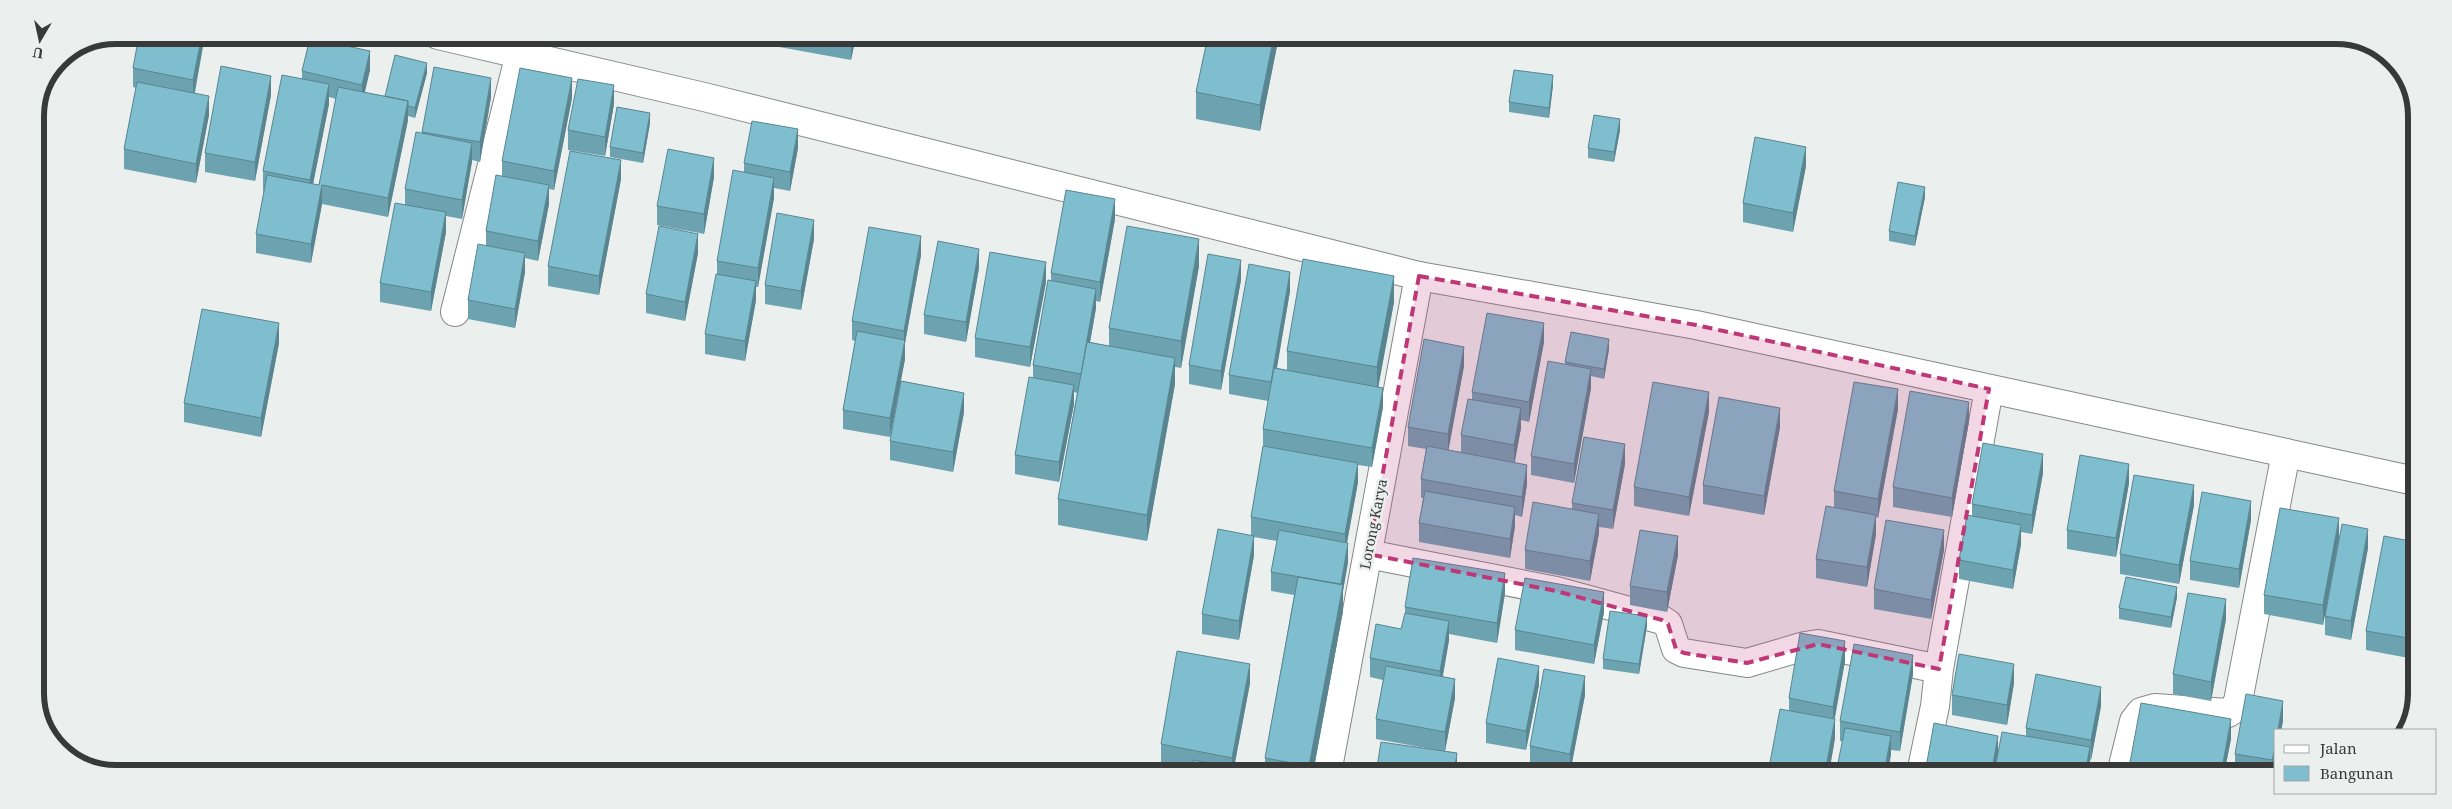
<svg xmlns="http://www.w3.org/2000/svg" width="2452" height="809" viewBox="0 0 2452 809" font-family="'Noto Serif',serif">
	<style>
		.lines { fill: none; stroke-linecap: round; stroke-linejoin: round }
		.minor-casing { stroke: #848887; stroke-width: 30 }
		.tertiary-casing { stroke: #848887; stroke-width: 30 }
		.minor { stroke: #fff; stroke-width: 28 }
		.tertiary { stroke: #fff; stroke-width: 28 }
		.wall { fill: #6da3b1; fill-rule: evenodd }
		.shaded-wall { fill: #598590 }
		.building { fill: #7fbece; stroke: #598590 }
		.marked { fill: #be3777; fill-opacity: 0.2; stroke: #be3777; stroke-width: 4; stroke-dasharray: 10 6; stroke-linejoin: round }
		.labels { text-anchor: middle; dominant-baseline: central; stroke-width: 5; stroke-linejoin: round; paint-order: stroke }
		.street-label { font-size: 14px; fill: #383a3a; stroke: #ebf0ef }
		.rim { fill: none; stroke: #383a3a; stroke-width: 6 }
	</style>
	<rect width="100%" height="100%" fill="#ebf0ef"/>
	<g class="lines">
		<defs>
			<path id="minor" d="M455,312L520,54
				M1368,554L1556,591L1662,620L1668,624L1676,649L1684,653L1747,663L1805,646L1818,644L1939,669L1935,706L1921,773
				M1939,669L1989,389
				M1327,773L1419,276
				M2121,774L2134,721L2141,712L2155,708L2228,713L2234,709L2238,701L2286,453"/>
			<path id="tertiary" d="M438,35L704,97L1419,276L1696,325L2415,481"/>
		</defs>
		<use href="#minor" class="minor-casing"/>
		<use href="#tertiary" class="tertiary-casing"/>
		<use href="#minor" class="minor"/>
		<use href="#tertiary" class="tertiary"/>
	</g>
	<path class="wall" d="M205,35L195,93L209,115L196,183L124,169V149L136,88L133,87V68Z
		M768,36H856L851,60L768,45Z
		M1208,36H1279L1260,131L1196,119V92Z
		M370,70L364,92L385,96L427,73L415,118L408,116V120L388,217L322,204L311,263L256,253V234L264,191H263V171L302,79V71ZM329,97L336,99L319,185L313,184L329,104Z
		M1553,85L1549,118L1509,112V102Z
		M271,95L255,181L205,172V153Z
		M491,97L480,162L472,160L462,219L446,216V232L431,311L380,302V283L405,205V189L422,132Z
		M572,98L554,190L549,189V204L538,261L525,258V272L515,328L468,319V300L486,245V231L502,176V161Z
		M614,104L605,156L568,150V130Z
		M650,123L643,163L610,157V147Z
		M1620,130L1614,162L1588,158V148Z
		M798,148L790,191L774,188V198L758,287H756V300L745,361L705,354V334L717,274V261L744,173V163Z
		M1806,166L1793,232L1743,222V203Z
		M714,177L704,234L657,225V206Z
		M621,179L599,295L548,286V266Z
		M1925,197L1915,246L1889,241V231Z
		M1115,219L1100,302L1096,301V308L1090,342L1109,346V328L1199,266L1181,368L1175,367V384L1147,541L1058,525V499L1077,393L1074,392V404L1059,482L1015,474V455L1033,377V365L1051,280V273Z
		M814,239L801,310L765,304V285Z
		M698,253L685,321L646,313V294Z
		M921,255L905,343V359L890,437L843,429V410L855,341L852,340V321Z
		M979,268L966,342L924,334V315Z
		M1241,280L1221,390L1189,384V365Z
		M1046,282L1030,367L975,357V338Z
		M1290,291L1277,368L1287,370V351L1394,302L1378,387L1383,407L1372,467L1358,465V482L1347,543L1348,562L1343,591V611L1313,773H1265V758L1294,595L1271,591V572L1277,541L1254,537V555L1239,640L1202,634V614L1251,535V517L1263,446V429L1268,401L1229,394V375Z
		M1544,342L1529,422L1521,420V428L1515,462L1527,484L1522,517L1515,515V526L1510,558L1419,542V523L1423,498H1421V479L1426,449L1408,446V427L1464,366L1448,450L1461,452V435L1472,400V392Z
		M279,343L261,437L184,422V403Z
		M1609,349L1604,379L1591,376V388L1574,483L1531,475V456L1565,365V362Z
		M1898,409L1878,518L1876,517V534L1867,587L1816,578V559L1834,508V491Z
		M964,412L953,472L890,460V441Z
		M1709,412L1689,516L1634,506V487Z
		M1969,421L1952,517L1893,507V487Z
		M1780,427L1764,515L1703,504V485Z
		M1625,464L1613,529L1599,527V533L1590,581L1525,569V550L1572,509V503Z
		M2043,473L2032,534L2021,532V544L2013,589L1959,579V560L1972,516V504Z
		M2129,483L2116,557L2067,549V530Z
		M2194,505L2179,584L2120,574V554Z
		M2251,520L2239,588L2190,580V561Z
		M2339,538L2323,625L2264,614V595Z
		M2415,542L2414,659L2366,650V631Z
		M2368,548L2351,640L2325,635V616Z
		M1944,550L1931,619L1874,609V589Z
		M1678,555L1667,612L1630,605V586Z
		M1505,593L1497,643L1449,634V640L1443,676L1455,698L1445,751L1457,753V773H1376L1437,750L1376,739V719L1383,680L1370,677V658L1401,629L1405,613V607Z
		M2177,597L2171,628L2119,619V608Z
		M1604,612L1594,664L1515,650V630Z
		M2226,619L2211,701L2173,694V674Z
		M1647,626L1639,674L1603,669V659Z
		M1845,661L1835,718V738L1829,773H1768L1789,711V698Z
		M1913,674L1900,751L1891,750V755L1840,741V721Z
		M1250,683L1234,768L1191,769L1161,764V744Z
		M2014,683L2007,725L1952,715V695Z
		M1539,685L1526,750L1486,743V723Z
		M1585,695L1570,773L1530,766V746Z
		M2101,706L2091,760L2090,759V767L1998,753L2026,736V728Z
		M2283,721L2273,774H2240L2235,773V754Z
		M2231,739L2224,774H2129V768Z"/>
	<path class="shaded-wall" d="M202,35H205L193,99V80Z
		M852,36H856L851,60V40Z
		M1274,36H1279L1260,131V105Z
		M370,51V70L362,105V85Z
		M427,63V73L415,118V108Z
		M1553,75V85L1549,118V108Z
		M271,76V95L255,181V162Z
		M491,78V97L480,162V142Z
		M572,78V98L554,190V171Z
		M329,84V104L310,199V180Z
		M614,85V104L605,156V137Z
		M45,93L35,140V115Z
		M209,96V115L196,183V164Z
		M408,101V120L388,217V198Z
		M650,113V123L643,163V153Z
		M1620,119V130L1614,162V152Z
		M798,129V148L790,191V172Z
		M39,130V150L35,169V150Z
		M472,143V162L462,219V200Z
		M1806,147V166L1793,232V213Z
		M714,158V177L704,234V214Z
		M621,160V179L599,295V276Z
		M774,178V198L758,287V268Z
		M322,185V204L311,263V244Z
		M549,185V204L538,261V241Z
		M1925,187V197L1915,246V236Z
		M1115,199V219L1100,302V282Z
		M446,212V232L431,311V292Z
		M814,220V239L801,310V291Z
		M698,234V253L685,321V302Z
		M921,236V255L905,343V359L890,437V418L904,347V331Z
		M1199,239V266L1181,368V341Z
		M979,249V268L966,342V322Z
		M525,253V272L515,328V309Z
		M1241,260V280L1221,390V371Z
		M1046,262V282L1030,367V347Z
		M1290,272V291L1271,401V382Z
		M1394,276V302L1377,394V367Z
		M756,281V300L745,361V341Z
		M1096,289V308L1081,394V374Z
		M279,323V343L261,437V418Z
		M1544,323V342L1529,422V402Z
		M1609,339V349L1604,379V369Z
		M1464,347V366L1448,453V434Z
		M1175,358V384L1147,541V515Z
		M1591,369V388L1574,483V464Z
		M1074,385V404L1059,482V462Z
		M1383,388V407L1372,467V448Z
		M1898,389V409L1878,518V499Z
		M1709,392V412L1689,516V497Z
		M964,393V412L953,472V452Z
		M1969,402V421L1952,517V498Z
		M1521,408V428L1514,464V445Z
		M1780,408V427L1764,515V496Z
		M1625,444V464L1613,529V510Z
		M2043,454V473L2032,534V515Z
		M1358,463V482L1345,553V534Z
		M2129,464V483L2116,557V538Z
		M1527,465V484L1522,517V497Z
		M2194,485V505L2179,584V565Z
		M2251,501V520L2239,588V569Z
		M1515,507V526L1510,558V539Z
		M1599,514V533L1590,581V561Z
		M1876,515V534L1867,587V567Z
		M2339,518V538L2323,625V605Z
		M2021,525V544L2013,589V570Z
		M2368,529V548L2351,640V621Z
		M1944,530V550L1931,619V600Z
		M1254,536V555L1239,640V621Z
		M1678,536V555L1667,612V592Z
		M1348,543V562L1343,591V611L1313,773H1309V766Z
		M1505,573V593L1497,643V623Z
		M2177,587V597L2171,628V617Z
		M1604,592V612L1594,664V645Z
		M2226,599V619L2211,701V682Z
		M1647,616V626L1639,674V664Z
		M1449,621V640L1440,691V671Z
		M1845,641V661L1833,726V707Z
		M1913,655V674L1900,751V732Z
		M1250,664V683L1233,773H1232V758Z
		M2014,664V683L2007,725V705Z
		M1539,666V685L1526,750V731Z
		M1585,676V695L1570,773V754Z
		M1455,679V698L1445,751V732Z
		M2101,687V706L2091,760V740Z
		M2283,701V721L2281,730H2278Z
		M1835,719V738L1829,773H1825Z
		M2231,719V739L2224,774H2221Z
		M1891,736V755L1888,773H1884Z
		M1998,736V755L1995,774H1991Z
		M2276,742V761L2273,774H2272V760Z
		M2090,747V767L2089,774H2085Z
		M1457,753V773H1454Z"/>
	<path class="building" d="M139,35H202L193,80L133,68Z
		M826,36H852L851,40Z
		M1208,36H1274L1260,105L1196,92Z
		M310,38L370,51L362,85L302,71Z
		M395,55L427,63L415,108L408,106V101L385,96Z
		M221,66L271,76L255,162L205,153Z
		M434,67L491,78L480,142L422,132Z
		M520,68L572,78L554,171L502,161Z
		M1514,70L1553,75L1549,108L1509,102Z
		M282,75L329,84L310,180L263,171Z
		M578,79L614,85L605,137L568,130Z
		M137,82L209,96L196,164L124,149Z
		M338,87L408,101L388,198L322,185L311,244L256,234L267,175L319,185Z
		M617,107L650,113L643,153L610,147Z
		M1594,115L1620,119L1614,152L1588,148Z
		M752,121L798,129L790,172L744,163Z
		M35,130H39L35,150Z
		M416,132L472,143L462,200L405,189Z
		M1755,137L1806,147L1793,213L1743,203Z
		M668,149L714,158L704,214L657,206Z
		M570,151L621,160L599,276L548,266Z
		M733,170L774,178L758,268L717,261Z
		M496,175L549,185L538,241L486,231Z
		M1898,182L1925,187L1915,236L1889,231Z
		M1066,190L1115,199L1100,282L1051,273Z
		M395,203L446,212L431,292L380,283Z
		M777,213L814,220L801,291L765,285Z
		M659,226L698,234L685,302L646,294Z
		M1127,226L1199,239L1181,341L1109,328Z
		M869,227L921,236L904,331L852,321Z
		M938,241L979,249L966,322L924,315Z
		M478,244L525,253L515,309L468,300Z
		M990,252L1046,262L1030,347L975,338Z
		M1208,254L1241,260L1221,371L1189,365Z
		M1303,259L1394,276L1377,367L1287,351Z
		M1249,264L1290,272L1271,382L1229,375Z
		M716,274L756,281L745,341L705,334Z
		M1048,280L1096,289L1081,374L1033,365Z
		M202,309L279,323L261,418L184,403Z
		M1487,313L1544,323L1529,402L1472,392Z
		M857,331L905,340L890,418L843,410Z
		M1571,332L1609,339L1604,369L1565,362Z
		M1424,339L1464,347L1448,434L1408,427Z
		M1087,342L1175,358L1147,515L1058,499Z
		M1548,361L1591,369L1574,464L1531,456Z
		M1274,368L1383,388L1372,448L1263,429Z
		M1029,377L1074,385L1059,462L1015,455Z
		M901,381L964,393L953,452L890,441Z
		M1653,382L1709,392L1689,497L1634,487Z
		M1854,382L1898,389L1878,499L1834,491Z
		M1910,391L1969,402L1952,498L1893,487Z
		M1719,397L1780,408L1764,496L1703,485Z
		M1468,399L1521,408L1514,445L1461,435Z
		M1584,437L1625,444L1613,510L1572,503Z
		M1983,443L2043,454L2032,515L1972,504Z
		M1263,446L1358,463L1345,534L1251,517Z
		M1427,446L1527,465L1522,497L1421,479Z
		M2080,455L2129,464L2116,538L2067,530Z
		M2134,475L2194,485L2179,565L2120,554Z
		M1425,491L1515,507L1510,539L1419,523Z
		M2202,492L2251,501L2239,569L2190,561Z
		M1533,502L1599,514L1590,561L1525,550Z
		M1826,506L1876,515L1867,567L1816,559Z
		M2280,508L2339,518L2323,605L2264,595Z
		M1967,515L2021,525L2013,570L1959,560Z
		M1886,520L1944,530L1931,600L1874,589Z
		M2342,524L2368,529L2351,621L2325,616Z
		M1218,529L1254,536L1239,621L1202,614Z
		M1279,530L1348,543L1341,584L1271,572Z
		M1640,530L1678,536L1667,592L1630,586Z
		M2384,536L2415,542L2414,639L2366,631Z
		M1413,558L1505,573L1497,623L1405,607Z
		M1298,577L1343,585L1309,766L1265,758Z
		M2126,577L2177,587L2171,617L2119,608Z
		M1525,578L1604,592L1594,645L1515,630Z
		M2188,593L2226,599L2211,682L2173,674Z
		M1610,611L1647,616L1639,664L1603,659Z
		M1405,613L1449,621L1440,671L1370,658L1376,624L1401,629Z
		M1800,633L1845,641L1833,707L1789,698Z
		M1854,644L1913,655L1900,732L1840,721Z
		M1177,651L1250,664L1232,758L1161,744Z
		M1959,654L2014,664L2007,705L1952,695Z
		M1498,658L1539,666L1526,731L1486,723Z
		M1386,666L1455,679L1445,732L1376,719Z
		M1544,669L1585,676L1570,754L1530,746Z
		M2036,674L2101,687L2091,740L2026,728Z
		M2246,694L2283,701L2278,730H2276V742L2272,760L2235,754Z
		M2141,703L2231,719L2221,774H2162L2129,768Z
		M1780,709L1835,719L1825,773H1768Z
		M1934,723L1998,736L1991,774L1925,773Z
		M1845,728L1891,736L1884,773H1836Z
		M2002,732L2090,747L2085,774H1994Z
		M1381,742L1457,753L1454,773H1376Z
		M1193,760L1259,773H1191Z"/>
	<path class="marked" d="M1419,276L1696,325L1989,389L1939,669L1818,644L1747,663L1684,653L1676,649L1668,624L1662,620L1556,591L1368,554Z"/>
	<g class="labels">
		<g class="street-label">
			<text transform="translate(1373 524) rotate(-79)">Lorong Karya</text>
		</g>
	</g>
	<path d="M0 0H2452V809H0ZM116 44H2336A72 72 0 0 1 2408 116V693A72 72 0 0 1 2336 765H116A72 72 0 0 1 44 693V116A72 72 0 0 1 116 44Z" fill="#ebf0ef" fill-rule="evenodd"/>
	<path class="rim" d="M116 44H2336A72 72 0 0 1 2408 116V693A72 72 0 0 1 2336 765H116A72 72 0 0 1 44 693V116A72 72 0 0 1 116 44Z"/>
	<rect x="2274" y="729" width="162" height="65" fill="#ebf0ef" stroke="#a3a7a7"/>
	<rect x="2284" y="745" width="25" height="8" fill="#ffffff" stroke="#a3a7a7"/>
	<text x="2320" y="754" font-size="15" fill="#383a3a">Jalan</text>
	<rect x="2284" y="766" width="25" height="15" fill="#7fbece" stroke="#a3a7a7"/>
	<text x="2320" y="779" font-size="15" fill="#383a3a">Bangunan</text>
	<g transform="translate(40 40) rotate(189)" stroke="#ebf0ef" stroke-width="4" paint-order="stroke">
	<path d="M0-4L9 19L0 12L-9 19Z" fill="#383a3a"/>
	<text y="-8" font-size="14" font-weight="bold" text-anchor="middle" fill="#383a3a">U</text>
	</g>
</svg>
